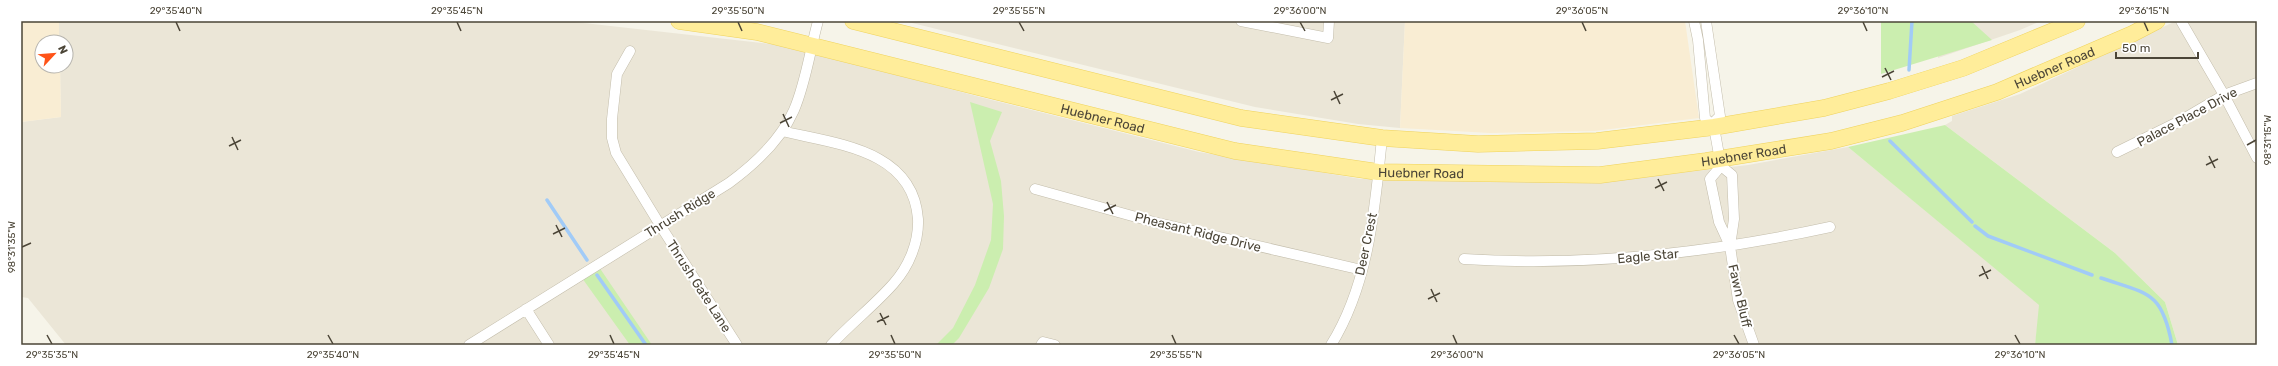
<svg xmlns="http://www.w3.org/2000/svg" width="2278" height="366" viewBox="0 0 2278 366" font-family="Rubik,sans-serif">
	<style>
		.residential { fill: #ebe6d7 }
		.commercial { fill: #f9edd3 }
		.green { fill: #cbeeaf }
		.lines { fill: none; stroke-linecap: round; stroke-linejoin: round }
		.stream { stroke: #a1cbf7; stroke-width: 3.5 }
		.minor-casing { stroke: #c3bdab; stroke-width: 11 }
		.primary-casing { stroke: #efd35e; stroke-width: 17 }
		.minor { stroke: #fff; stroke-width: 10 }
		.primary { stroke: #ffed9a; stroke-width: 16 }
		.ticks { fill: none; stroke: #4b4537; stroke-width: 1.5 }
		.labels { text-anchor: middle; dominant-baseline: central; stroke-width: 4; stroke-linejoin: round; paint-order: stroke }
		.street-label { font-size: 13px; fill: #4b4537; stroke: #fff }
		.neatline { fill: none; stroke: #4b4537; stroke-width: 1.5 }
		.ticks-label { font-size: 10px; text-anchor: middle; fill: #4b4537 }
	</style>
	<rect width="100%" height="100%" fill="#f6f4e9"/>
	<path class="residential" d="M59,21H566L789,46L980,97L1199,152L1361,179L1601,182L1748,165L1848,147L2040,305L2035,345H66L28,298L21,297V122L61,117L60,66H66V42H59Z
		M904,21H1405L1400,128L1358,124L1255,107Z
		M1939,21H2041L2020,30L1938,58Z
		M2176,21H2257V345H2178L2165,302L2115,253L1945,125L1952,121V116L2020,94Z"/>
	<path class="commercial" d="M21,21H59V42H42V66H60L61,117L21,122Z
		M1405,21H1685L1699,118L1595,131L1490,133L1400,128Z"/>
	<path class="green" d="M1881,21H1971L1992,40L1881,74Z
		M970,102L1002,112L990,141L1001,181L1004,216L1003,249L989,288L959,338L952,345H936L953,328L975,285L991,240L993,204Z
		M1945,125L2115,253L2165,302L2178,345H2035L2039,305L1848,147Z
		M599,267L652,345H630L582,278Z"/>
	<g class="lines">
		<path class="stream" d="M1909,70L1912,21
			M1890,141L1972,222
			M547,200L587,260
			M1975,226L1988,236L2092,275
			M597,275L646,345
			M2101,278C2148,294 2162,291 2172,345"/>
		<defs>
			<path id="minor" d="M1241,21L1328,38L1329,21
				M1694,21L1698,40L1705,118L1714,127L1721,166L1710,179L1719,222L1730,246L1738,300L1754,345
				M1706,21L1720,116L1712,124
				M2181,21L2224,95L2257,158
				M630,51L617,74L612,119V138L616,153L660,225L737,345
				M782,131C835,144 913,149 918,219C919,242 909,266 894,283C875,305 851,323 831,345
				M2117,152L2180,121L2224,95L2257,83
				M1721,166L1732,175L1734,219L1730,246
				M1035,189L1154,222L1362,270
				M1464,259C1587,267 1710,253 1830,227
				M526,309L549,345
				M469,345L729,183C755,164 781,140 794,110C806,82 810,50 818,21
				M1041,345L1043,342L1055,345
				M1331,345C1369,284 1375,208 1382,138"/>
			<g id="primary">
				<path id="s1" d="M679,21L757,32L1235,151L1378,172L1600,175L1706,161L1831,141L1902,123L1997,92L2132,34L2157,21"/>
				<path d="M853,21L1241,118L1382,138L1478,144L1597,141L1714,127L1824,108L1889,91L1963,68L2077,21"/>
			</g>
		</defs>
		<use href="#minor" class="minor-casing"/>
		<use href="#primary" class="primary-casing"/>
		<use href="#minor" class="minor"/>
		<use href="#primary" class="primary"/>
	</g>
	<path class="ticks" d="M176,22L180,31M457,22L461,31M738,22L742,31M1019,22L1024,31M1300,22L1305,31M1582,22L1586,31M1863,22L1867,31M2144,22L2148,31M1885,68L1891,80M1882,77L1894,71M1334,91L1340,104M1331,100L1343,94M783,114L789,127M780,123L792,117M232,137L238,150M2247,145L2256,140M229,146L241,140M2209,156L2215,168M2206,165L2218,159M1658,179L1664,191M1655,188L1667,182M1107,202L1113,214M1104,211L1116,205M556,225L562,237M553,234L565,228M22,247L31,243M1982,266L1988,279M1979,276L1991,270M1431,289L1437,302M1428,299L1440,293M880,313L886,325M877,322L889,316M47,335L52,344M328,335L333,344M610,335L614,344M891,335L895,344M1172,335L1176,344M1453,335L1457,344M1734,335L1739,344M2015,335L2020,344"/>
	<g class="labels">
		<g class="street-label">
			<text stroke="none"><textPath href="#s1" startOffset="1407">Huebner Road</textPath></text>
			<text transform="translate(2187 117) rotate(-28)">Palace Place Drive</text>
			<text stroke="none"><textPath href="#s1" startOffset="435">Huebner Road</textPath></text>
			<text stroke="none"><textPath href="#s1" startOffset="1083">Huebner Road</textPath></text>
			<text stroke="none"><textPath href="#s1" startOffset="759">Huebner Road</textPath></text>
			<text transform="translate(680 213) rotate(-32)">Thrush Ridge</text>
			<text transform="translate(1198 232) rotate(14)">Pheasant Ridge Drive</text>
			<text transform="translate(1366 244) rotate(-78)">Deer Crest</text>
			<text transform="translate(1648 256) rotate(-5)">Eagle Star</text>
			<text transform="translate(699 286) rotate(57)">Thrush Gate Lane</text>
			<text transform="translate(1740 296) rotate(77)">Fawn Bluff</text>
		</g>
	</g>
	<rect width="2278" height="366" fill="none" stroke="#ffffff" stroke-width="44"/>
	<g transform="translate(54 54) rotate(64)"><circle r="19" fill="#ffffff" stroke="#b7b5af"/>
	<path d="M0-3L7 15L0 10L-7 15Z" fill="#ff5318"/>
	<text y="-6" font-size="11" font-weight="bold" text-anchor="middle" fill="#4b4537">N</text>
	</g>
	<path d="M2116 52v6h82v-6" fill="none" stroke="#4b4537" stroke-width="2"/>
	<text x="2122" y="52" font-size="12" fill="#4b4537" stroke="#ffffff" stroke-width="3" paint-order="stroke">50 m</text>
	<rect x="22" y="22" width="2234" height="322" class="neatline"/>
	<g class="ticks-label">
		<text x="176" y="14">29°35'40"N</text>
		<text x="457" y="14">29°35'45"N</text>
		<text x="738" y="14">29°35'50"N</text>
		<text x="1019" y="14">29°35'55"N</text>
		<text x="1300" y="14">29°36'00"N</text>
		<text x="1582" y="14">29°36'05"N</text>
		<text x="1863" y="14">29°36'10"N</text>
		<text x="2144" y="14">29°36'15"N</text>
		<text transform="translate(2267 140) rotate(-90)" y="4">98°31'15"W</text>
		<text transform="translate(11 247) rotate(-90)" y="4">98°31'35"W</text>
		<text x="52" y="358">29°35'35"N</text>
		<text x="333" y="358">29°35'40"N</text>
		<text x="614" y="358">29°35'45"N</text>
		<text x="895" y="358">29°35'50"N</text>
		<text x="1176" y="358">29°35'55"N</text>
		<text x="1457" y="358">29°36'00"N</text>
		<text x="1739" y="358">29°36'05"N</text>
		<text x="2020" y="358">29°36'10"N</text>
	</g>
</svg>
